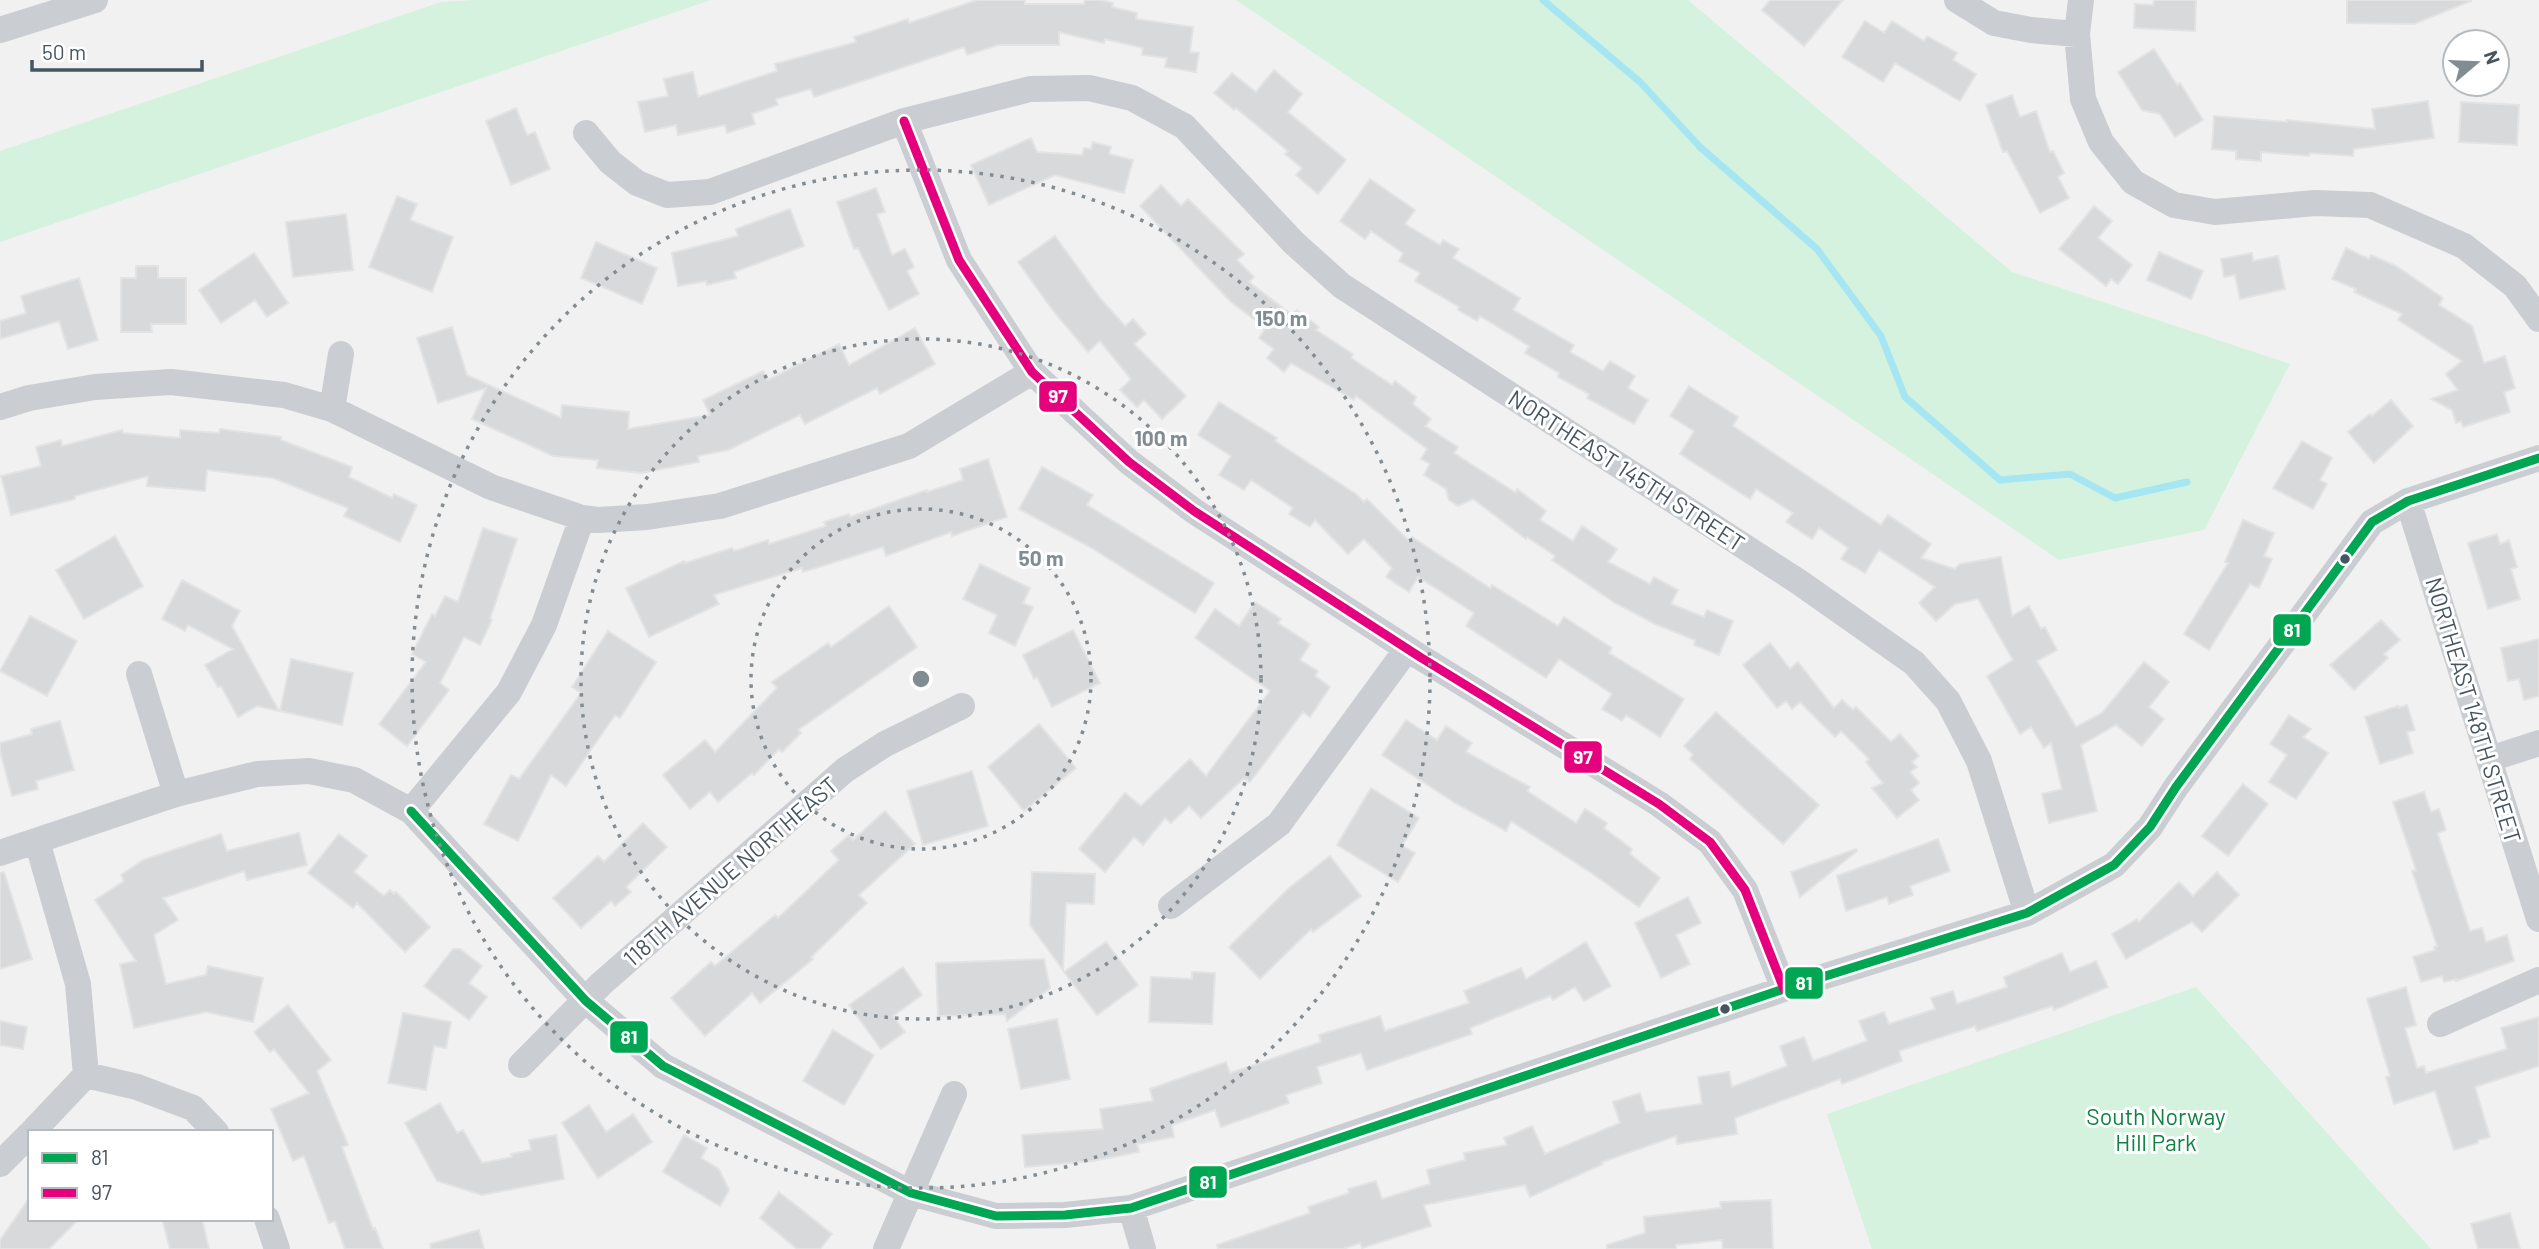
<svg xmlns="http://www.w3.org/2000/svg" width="2539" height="1249" viewBox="0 0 2539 1249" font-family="Barlow,sans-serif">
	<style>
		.green { fill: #d4f2de }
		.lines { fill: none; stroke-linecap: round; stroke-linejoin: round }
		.stream { stroke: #a6e6f3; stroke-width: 7 }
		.building { fill: #d8d9da; stroke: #e3e3e4; stroke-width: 2 }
		.minor { stroke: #cacdd1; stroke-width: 26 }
		.bus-1-casing { stroke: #fff; stroke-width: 14 }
		.bus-2-casing { stroke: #fff; stroke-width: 14 }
		.bus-1 { stroke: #00a651; stroke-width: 9 }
		.bus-2 { stroke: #e5007d; stroke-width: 9 }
		.ring { fill: none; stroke: #828c93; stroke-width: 3.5; stroke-dasharray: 3.5 7 }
		.bus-dot { fill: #465560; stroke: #fff; stroke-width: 2.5 }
		.labels { text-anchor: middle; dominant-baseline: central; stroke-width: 6; stroke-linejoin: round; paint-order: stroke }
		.street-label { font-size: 23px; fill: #465560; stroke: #fff }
		.park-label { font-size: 23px; fill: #0f8344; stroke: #fff }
		.centre { fill: #828c93; stroke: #fff; stroke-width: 3.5 }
		.ring-label { font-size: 21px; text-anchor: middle; font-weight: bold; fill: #828c93; stroke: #fff; stroke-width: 6; stroke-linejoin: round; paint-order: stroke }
		.line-badge { stroke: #fff; stroke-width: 2.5 }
		.badge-label { font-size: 19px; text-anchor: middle; font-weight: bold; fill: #fff }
	</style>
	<rect width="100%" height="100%" fill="#f2f1f1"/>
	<path class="green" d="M474,0H711L0,242V151L441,2Z
		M1236,0H1688L2012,272L2290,364L2204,530L2059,560Z
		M2196,987L2431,1249H1872L1827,1114Z"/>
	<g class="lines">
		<path class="stream" d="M1543,0L1640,82L1700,147L1817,249L1881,336L1905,397L2000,480L2070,474L2115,498L2187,482"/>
	</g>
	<path class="building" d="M977,0H1025V4H1084L1085,0H1101L1113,3L1112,7L1137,13L1136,19L1193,27L1190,52L1199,53L1196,72L1165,67L1167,58L1142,55L1143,48L1105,39L1104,43L1059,32V45H998L967,55L964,47L814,97L811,89L776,99L778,105L752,114L755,124L727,133L725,125L678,135L676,125L645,132L638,102L668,96L664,79L693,72L698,97L777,71L775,64L856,42L854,37L908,19L909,23Z
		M1770,0H1843L1804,46L1762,10Z
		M2154,0H2196L2195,31L2134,28L2135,4L2153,5Z
		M2347,0H2471V1L2414,24L2347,23Z
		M1865,21L1884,33L1892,21L1924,41L1927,36L1957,53L1953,60L1976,74L1960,101L1895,63L1883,82L1842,57Z
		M2154,49L2177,85L2180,83L2203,120L2175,137L2160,114L2142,110L2118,72Z
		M1274,70L1302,94L1288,112L1346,160L1318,194L1296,175L1302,168L1285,154L1288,151L1236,108L1234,110L1214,93L1232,73L1256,92Z
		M2012,95L2020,117L2036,111L2050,152L2053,151L2064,173L2058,177L2069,198L2040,213L2007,151L2003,152L1986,105Z
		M2428,101L2434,138L2354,149L2353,156L2310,153L2309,156L2261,152V161L2236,159V151L2212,149L2214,116L2287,122V120L2375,129L2372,109Z
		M2461,102L2519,105L2517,145L2459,142Z
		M516,108L527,135L535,132L550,169L511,185L486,121Z
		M1031,138L1037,152L1082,155L1084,148L1091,149L1093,142L1111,147L1109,154L1133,160L1124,193L1055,175L989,205L971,165Z
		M1370,179L1415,210L1405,224L1440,245L1443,240L1459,249L1453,258L1520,298L1513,310L1574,345L1570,352L1603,371L1610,361L1635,376L1628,388L1648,400L1634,424L1587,398L1589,394L1558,377L1559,373L1525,353L1529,346L1480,316L1477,321L1458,310L1459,307L1415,281L1420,273L1399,261L1403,253L1371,231L1365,239L1340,221Z
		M1161,185L1181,206L1188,199L1244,254L1237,260L1254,277L1249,282L1292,315L1297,310L1319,327L1316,330L1353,354L1351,358L1392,385L1395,381L1416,397L1413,404L1431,419L1425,426L1458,447L1454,453L1516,493L1517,489L1546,511L1540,520L1573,541L1582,526L1617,549L1608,562L1650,584L1654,577L1678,590L1671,604L1704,617L1707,610L1733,621L1719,655L1694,645L1695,640L1655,624L1615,603L1552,560L1555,556L1527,537L1526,539L1473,499L1458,506L1449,500L1446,489L1424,475L1430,464L1421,459L1427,449L1356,396L1354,400L1291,363L1284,372L1267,358L1274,349L1259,338L1268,324L1263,320L1259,323L1231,302L1140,206Z
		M876,188L885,212L877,214L892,255L905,249L914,267L907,271L919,294L889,310L858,248L854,249L837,202Z
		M397,196L417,204L410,220L453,237L432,292L369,267Z
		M2094,206L2112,221L2098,238L2132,265L2118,284L2111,279L2106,286L2059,249Z
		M790,209L804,246L734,272L736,278L707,285L706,281L678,286L672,253L738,236L736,229Z
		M346,214L353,270L293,277L286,222Z
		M1055,236L1100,298L1125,326L1133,319L1146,334L1134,344L1186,396L1162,419L1144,400L1137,407L1120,390L1131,379L1100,341L1088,352L1054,312L1018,262Z
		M596,242L657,268L642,304L581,278Z
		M2346,248L2369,259L2371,255L2396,266L2443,298L2439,305L2472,326L2484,363L2505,356L2515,388L2504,392L2510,412L2463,427L2461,421L2456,423L2452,410L2431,399L2458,390L2446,374L2462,361L2398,320L2402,314L2354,292L2356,289L2332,279Z
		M2159,252L2203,271L2191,299L2147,280Z
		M254,253L288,303L267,317L255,300L221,323L199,290Z
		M2252,253L2253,261L2278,256L2285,289L2240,299L2235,275L2224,277L2221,259Z
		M136,266H158V278H186V324H151L152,332H121V278H136Z
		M79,278L98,340L68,349L59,321L0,339V321L26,313L21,296Z
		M452,327L467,375L561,418L562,405L629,412L628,429L710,415L703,400L763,371L768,380L839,344L849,365L915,328L935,364L880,394L877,388L805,424L800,415L728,450L698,456L699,462L641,473L597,468L598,460L553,456L472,419L486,388L438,403L417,338Z
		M1689,386L1738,417L1733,426L1881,525L1888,515L1931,544L1921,558L1955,569L1960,564L2001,557L2012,616L2029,606L2041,629L2045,627L2057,650L2037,661L2076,727L2102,713L2144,662L2169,682L2149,707L2164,719L2142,746L2116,725L2081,745L2097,811L2049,823L2042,794L2062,789L2051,743L2044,748L2031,727L2020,734L1987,676L2013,660L1978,599L1955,604L1936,621L1919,603L1935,587L1879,550L1865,573L1841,559L1848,548L1819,528L1812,539L1786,522L1793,513L1756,489L1750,499L1680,454L1694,431L1670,416Z
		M2391,400L2413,426L2374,463L2348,432L2370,414L2372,416Z
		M1219,402L1277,438L1275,441L1356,494L1364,502L1367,499L1409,541L1412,537L1490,588L1492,585L1558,626L1564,617L1612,648L1609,653L1684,699L1660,737L1626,715L1622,721L1602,709L1612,694L1559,659L1546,678L1466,626L1474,613L1418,577L1409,592L1386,577L1392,568L1364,539L1348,554L1315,520L1310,527L1289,514L1293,508L1251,480L1244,490L1219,475L1231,456L1198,435Z
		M220,429L281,437V440L352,467L349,477L392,498L394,494L417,505L400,542L344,516L348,508L273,478L207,470L205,491L147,486L148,476L75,496V499L11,515L1,476L41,466L36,447L61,440L62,446L122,430L123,433L180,438V430L219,433Z
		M2302,441L2332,458L2320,480L2327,484L2313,509L2273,488Z
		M988,459L1007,517L952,536L951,532L886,556L883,547L803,572L802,568L714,595L719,604L649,637L626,588L684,561L685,563L732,548L734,551L768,540L769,544L826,526L824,522L849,514L850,517L927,490V492L963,480L960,469Z
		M1042,467L1093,495L1087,505L1214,583L1195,613L1090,547L1019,509Z
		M2243,520L2274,533L2264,556L2272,559L2259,588L2250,584L2209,650L2184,634L2228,563L2225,562Z
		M483,528L517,539L490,619L492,620L480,645L464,637L440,683L449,690L407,746L379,724L426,662L412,654L432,614L435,616L445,596L458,602Z
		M2497,534L2500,544L2509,540L2517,567L2511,569L2520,599L2488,609L2468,543Z
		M115,536L143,586L84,619L56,570Z
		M980,564L1030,588L1023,603L1033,607L1015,646L989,633L997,615L963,599Z
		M182,580L240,611L232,626L279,711L257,706L238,717L221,686L218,687L205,665L233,649L188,625L185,631L162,619Z
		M1255,602L1281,619L1278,623L1310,644L1300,660L1318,671L1315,676L1330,687L1310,717L1303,712L1250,782L1244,778L1201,818L1189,806L1171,823L1165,818L1143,845L1134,837L1105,872L1079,849L1125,793L1141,806L1190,759L1206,776L1270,691L1195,638L1215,609L1239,626Z
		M889,606L917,647L798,730L801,733L782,752L779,749L754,775L752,773L718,802L710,792L690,809L663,775L705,740L715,752L777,688L772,682L828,643L831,647Z
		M30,616L77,641L47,696L0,671Z
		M2381,620L2400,640L2384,654L2388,658L2354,690L2330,665Z
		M1073,630L1100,683L1052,707L1037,677L1034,679L1023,655Z
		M608,631L656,662L620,718L615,715L566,786L551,775L518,841L484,824L511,775L519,779L581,693L572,687Z
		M2539,639V696L2524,700L2519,679L2508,681L2501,648Z
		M1770,643L1790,669L1798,662L1834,708L1842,700L1853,710L1856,707L1891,742L1900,734L1919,756L1912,762L1917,767L1910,772L1919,783L1911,790L1919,800L1897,818L1872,788L1883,783L1866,762L1869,759L1841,731L1835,737L1800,702L1792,709L1786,701L1777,708L1743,665Z
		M291,659L353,673L342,725L280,711Z
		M2407,705L2415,730L2407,732L2413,753L2380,764L2365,717L2398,706L2399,708Z
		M1716,712L1819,805L1783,844L1690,759L1693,755L1684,746Z
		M2289,715L2311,729L2303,737L2328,753L2296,799L2269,782L2287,755L2270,744Z
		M1406,720L1437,740L1446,726L1472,743L1466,752L1530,787L1527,791L1576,823L1585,809L1607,823L1604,828L1632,849L1630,854L1660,878L1639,907L1593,874L1511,821L1506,831L1455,803L1382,755Z
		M60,721L74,770L36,781L38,789L12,796L0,751V743L32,734L31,729Z
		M1039,724L1076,768L1024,811L988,767Z
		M972,771L988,826L923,845L907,791Z
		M2243,784L2268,804L2228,856L2202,836Z
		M1371,788L1419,818L1402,846L1415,853L1398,882L1337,845Z
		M2424,792L2431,812L2439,809L2446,830L2438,833V835L2470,931L2482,928L2486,942L2507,935L2514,961L2456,981V979L2444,982L2442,976L2421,982L2413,957L2435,950L2434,947L2437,946L2412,871L2416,870L2393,802Z
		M885,811L915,844L859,895L867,903L811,957L813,959L760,1003L752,993L705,1036L671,998L711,962L715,966L775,915L778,918L839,860L831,851L849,835L853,840Z
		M643,823L667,847L626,887L631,892L615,906L611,901L581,928L553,898L598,856L604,862Z
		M299,833L307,865L247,880L244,871L163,898L178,920L154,935L166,984L206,975L208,966L263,978L253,1022L206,1012L134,1028L120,964L136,961L95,900L124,881L121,875L143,860L221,834L227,851Z
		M339,834L367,856L354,872L384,896L390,890L394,894L396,892L430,927L405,952L357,903L353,908L308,873Z
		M1938,839L1950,871L1910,886L1913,895L1889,904L1887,897L1846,911L1837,876Z
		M1856,849L1857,851L1800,897L1791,872Z
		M1330,856L1361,896L1313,932L1311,929L1260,979L1229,947L1289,888Z
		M4,872L32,959L0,969V873Z
		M1032,872L1095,874L1094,904L1066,903L1063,970L1030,925Z
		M2217,872L2239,895L2202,932L2192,922L2126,959L2112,934L2137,919L2139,922L2179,882L2193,896Z
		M1688,897L1701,923L1676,935L1690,964L1661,978L1635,923Z
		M1106,942L1138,985L1097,1015L1064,972Z
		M1586,942L1611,986L1584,1001L1575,987L1553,1000L1550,996L1470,1028L1472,1034L1367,1070L1361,1053L1317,1067L1322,1083L1286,1095L1289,1103L1221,1127L1215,1110L1172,1125L1174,1137L1137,1144L1139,1152L1093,1161L1025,1167L1022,1135L1103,1129L1100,1109L1153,1101L1150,1089L1226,1062L1230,1073L1321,1042L1319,1035L1380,1016L1385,1031L1469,1003L1464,991L1521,968L1526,979Z
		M453,949H460L482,966L469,983L487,997L469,1020L424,986Z
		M2062,953L2070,972L2096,961L2108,987L2054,1010L2052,1006L1977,1031L1975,1026L1899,1051L1902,1061L1842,1084L1840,1079L1735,1118L1737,1134L1677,1144L1676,1136L1602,1162L1603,1164L1530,1197L1525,1185L1424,1205L1431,1226L1362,1248L1360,1243L1343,1249H1218L1217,1245L1310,1213L1308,1207L1349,1193L1348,1189L1376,1181L1382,1199L1430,1184L1427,1170L1465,1160L1464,1153L1507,1145L1504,1138L1532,1126L1545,1154L1620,1123L1613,1102L1640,1093L1646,1112L1702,1104L1698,1077L1729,1072L1732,1087L1787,1066L1780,1046L1804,1037L1813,1061L1867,1041L1859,1021L1884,1012L1889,1024L1935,1009L1931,998L1953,991L1957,1004L2007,987L2004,977Z
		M1044,959L1050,988L1007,1021L1005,1014L938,1016L936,963Z
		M903,967L922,995L893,1016L905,1032L881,1049L849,1005Z
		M1192,972L1215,973L1212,1024L1149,1022L1151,977L1192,979Z
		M2406,987L2416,1025L2405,1028L2417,1068L2424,1066L2426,1073L2507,1049L2501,1028L2539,1017V1066L2475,1087L2490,1137L2478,1140V1143L2454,1150L2435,1091L2394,1104L2386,1077L2390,1076L2367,999Z
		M288,1005L331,1060L317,1071L348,1145L342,1147L373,1229L375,1228L383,1249H345L335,1221L329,1223L304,1156L293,1161L271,1109L309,1093L274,1049L270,1052L254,1032Z
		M403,1013L451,1022L446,1048L434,1046L426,1090L388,1083Z
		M1057,1019L1070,1079L1021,1089L1008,1029Z
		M0,1021L27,1027L23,1049L0,1045Z
		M833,1030L874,1055L844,1105L803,1081Z
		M440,1103L457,1133L463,1130L482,1163L512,1157L511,1154L531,1150L529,1140L556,1135L564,1179L482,1195L437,1181L405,1123Z
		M589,1105L606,1132L633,1114L652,1142L598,1178L562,1123Z
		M684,1135L707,1148L701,1158L719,1169L729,1190L720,1206L663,1172Z
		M779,1192L832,1234L820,1249H797L760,1218Z
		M30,1197V1219H79L49,1249H0V1240Z
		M1771,1200L1773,1249H1723L1722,1240L1676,1245V1249H1607V1245L1645,1233L1644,1217L1721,1208L1720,1202Z
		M2510,1213L2520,1249H2478L2471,1224Z
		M162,1219H202L209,1249H170Z
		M479,1230L484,1249H431L430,1244Z"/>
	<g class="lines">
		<path class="minor" d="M1957,0L1994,23L2031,30L2077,34
			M2081,0L2077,34L2083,99L2101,142L2133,182L2174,205L2215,212L2315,203L2370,205L2464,246L2515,286L2539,319
			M0,30L95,0
			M904,121L959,260L1032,372L1129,462L1194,511L1420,657L1659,804L1710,842L1745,890L1784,989
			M586,133L610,162L637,183L667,195L710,192L904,121L1030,89L1089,88L1132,98L1178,123L1184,126L1294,243L1342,286L1799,582L1914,663L1948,701L1979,761L2027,913
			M0,407L29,398L95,387L171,382L284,395L332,409L491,487L582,518L598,520L647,517L720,506L909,446L1032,372
			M332,409L341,354
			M2408,501L2539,919
			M139,674L176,794
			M2490,759L2539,743
			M411,811L586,1001L663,1066L911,1193L996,1216L1065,1215L1131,1208L1784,989L2027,913L2114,865L2150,827L2176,787L2372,522L2408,501L2539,458
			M0,853L176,794L257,774L309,771L354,780L411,811L509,692L544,625L582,518
			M1171,906L1279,824L1407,649
			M2440,1024L2539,980
			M521,1065L601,984L845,770L885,744L962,706
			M86,1075L137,1087L193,1108L216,1132
			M32,1132L86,1075L78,984L37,841
			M0,1164L30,1134
			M1131,1208L1143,1249
			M267,1219L277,1249
			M886,1249L954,1094"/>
		<defs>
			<path id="bus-1" d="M411,811L586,1001L663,1066L911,1193L996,1216L1065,1215L1131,1208L1784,989L2027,913L2114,865L2150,827L2176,787L2372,522L2408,501L2539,458"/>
			<path id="bus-2" d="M904,121L959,260L1032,372L1129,462L1194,511L1420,657L1659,804L1710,842L1745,890L1784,989"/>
		</defs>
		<use href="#bus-1" class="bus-1-casing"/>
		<use href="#bus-2" class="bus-2-casing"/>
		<use href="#bus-1" class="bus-1"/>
		<use href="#bus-2" class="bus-2"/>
	</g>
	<g class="ring">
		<circle cx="921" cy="679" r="170"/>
		<circle cx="921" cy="679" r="340"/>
		<circle cx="921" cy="679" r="509"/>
	</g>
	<g class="bus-dot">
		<circle cx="2345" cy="559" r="6"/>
		<circle cx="1725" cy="1009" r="6"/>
	</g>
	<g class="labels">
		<g class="street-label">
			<text transform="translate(1627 470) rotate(33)">NORTHEAST 145TH STREET</text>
			<text transform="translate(2474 710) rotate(73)">NORTHEAST 148TH STREET</text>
			<text transform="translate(730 871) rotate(-41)">118TH AVENUE NORTHEAST</text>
		</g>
		<g class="park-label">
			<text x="2156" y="1116">South Norway<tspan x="2156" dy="26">Hill Park</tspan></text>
		</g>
	</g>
	<circle cx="921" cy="679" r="10" class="centre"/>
	<g class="ring-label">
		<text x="1281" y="326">150 m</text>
		<text x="1161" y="446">100 m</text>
		<text x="1041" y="566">50 m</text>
	</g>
	<g class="line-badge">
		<rect x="1038" y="380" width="40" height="33" rx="7" fill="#e5007d"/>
		<rect x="2272" y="613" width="40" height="34" rx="7" fill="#00a651"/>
		<rect x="1563" y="740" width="40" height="34" rx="7" fill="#e5007d"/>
		<rect x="1784" y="966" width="40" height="34" rx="7" fill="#00a651"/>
		<rect x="609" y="1020" width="40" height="34" rx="7" fill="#00a651"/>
		<rect x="1188" y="1165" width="40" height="34" rx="7" fill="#00a651"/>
	</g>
	<g class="badge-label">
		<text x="1058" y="403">97</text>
		<text x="2292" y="637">81</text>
		<text x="1583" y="764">97</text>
		<text x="1804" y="990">81</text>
		<text x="629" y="1044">81</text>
		<text x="1208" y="1189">81</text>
	</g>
	<rect x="28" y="1130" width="245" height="91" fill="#ffffff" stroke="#b5bbbf" stroke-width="2"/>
	<rect x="42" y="1153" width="35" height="10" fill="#00a651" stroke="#b5bbbf" stroke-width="2"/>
	<text x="91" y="1165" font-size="21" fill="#465560">81</text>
	<rect x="42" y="1188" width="35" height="10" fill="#e5007d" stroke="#b5bbbf" stroke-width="2"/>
	<text x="91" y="1200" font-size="21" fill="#465560">97</text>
	<g transform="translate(2476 63) rotate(71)"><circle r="33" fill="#ffffff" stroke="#b5bbbf" stroke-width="2"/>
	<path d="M0-5L12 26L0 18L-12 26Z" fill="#828c93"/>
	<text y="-10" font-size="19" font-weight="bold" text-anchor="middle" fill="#465560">N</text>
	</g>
	<path d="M32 60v10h170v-10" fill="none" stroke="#465560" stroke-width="3.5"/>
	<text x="42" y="60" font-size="21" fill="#465560" stroke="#ffffff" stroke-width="5" paint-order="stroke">50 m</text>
</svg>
